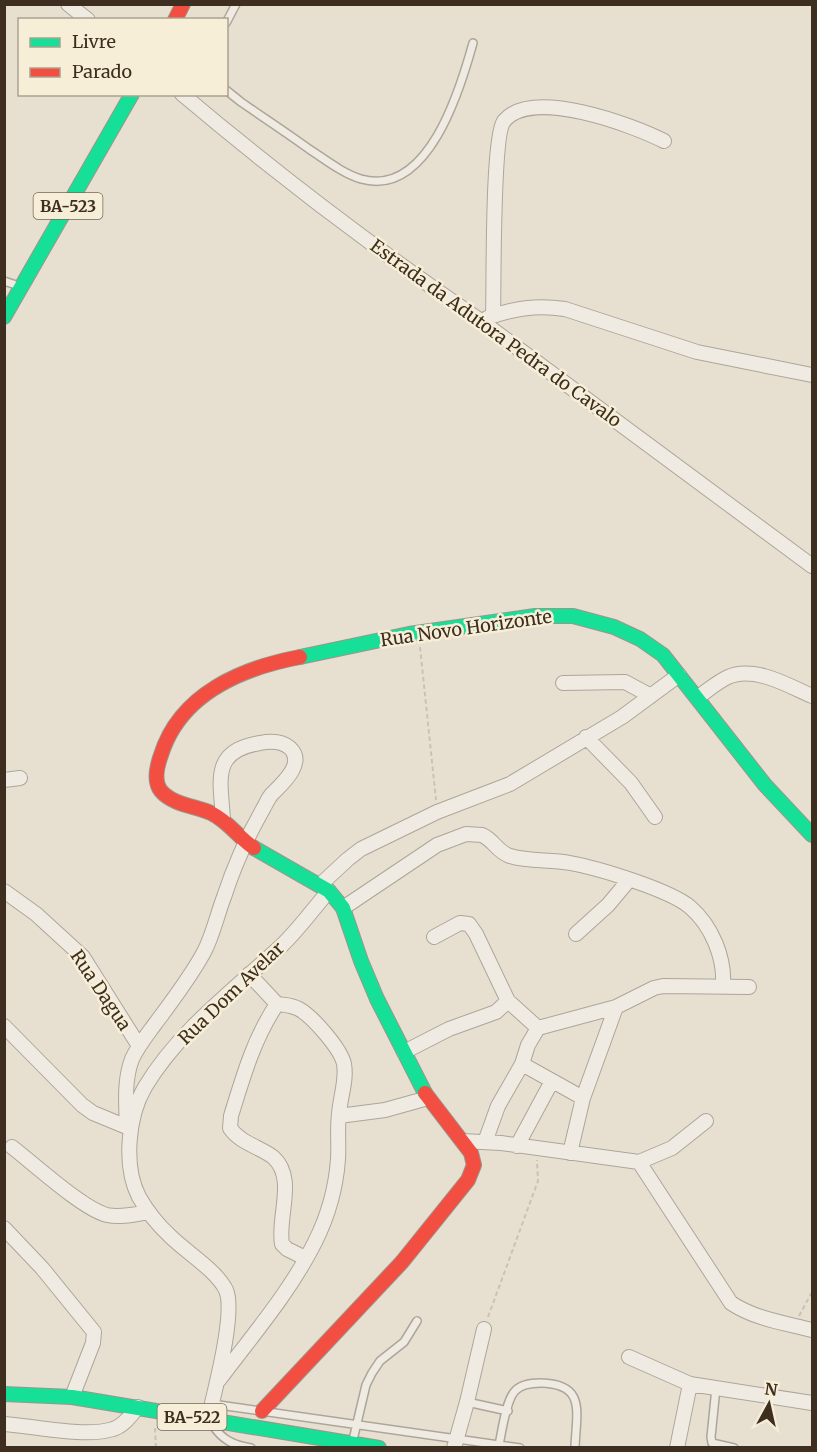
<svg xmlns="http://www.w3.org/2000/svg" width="817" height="1452" viewBox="0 0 817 1452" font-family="Merriweather,serif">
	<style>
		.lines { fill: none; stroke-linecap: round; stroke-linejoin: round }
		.lane-casing { stroke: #ada599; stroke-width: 10 }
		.street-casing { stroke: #ada599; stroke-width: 16 }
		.fast-casing { stroke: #9c958a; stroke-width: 16 }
		.jam-casing { stroke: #9c958a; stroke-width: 16 }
		.path { stroke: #c8c2b9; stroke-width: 2; stroke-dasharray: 4.5 3; stroke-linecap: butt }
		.lane { stroke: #efebe3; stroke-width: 7 }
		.street { stroke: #efebe3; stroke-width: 14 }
		.fast { stroke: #16e098; stroke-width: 14 }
		.jam { stroke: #f24e42; stroke-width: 14 }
		.labels { text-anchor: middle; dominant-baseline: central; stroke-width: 5; stroke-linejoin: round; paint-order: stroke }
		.shield { fill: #f7eed8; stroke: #756857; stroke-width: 1.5 }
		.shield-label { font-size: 16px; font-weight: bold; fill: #3d2e20 }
		.street-label { font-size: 18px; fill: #3d2e20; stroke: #f7eed8 }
	</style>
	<rect width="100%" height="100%" fill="#e7e0d1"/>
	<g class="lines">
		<defs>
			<path id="lane" d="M226,23L236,4
				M226,90L241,102C264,118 287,133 309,149C326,160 342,173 361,179C428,198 460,90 473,43
				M4,281L19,286
				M716,1388L711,1437L712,1443L734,1448
				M467,1402L508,1411
				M212,1404L520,1448
				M212,1424C222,1440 233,1445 251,1448
				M353,1440L366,1385L372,1373L380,1361L404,1342L417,1321
				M499,1445C502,1431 506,1400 515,1391C521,1384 533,1383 541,1383C587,1384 576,1413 575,1448"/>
			<path id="street" d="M68,4L88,20
				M182,94C278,175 378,251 481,321L812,566
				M493,316C494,287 492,136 504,121C532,87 632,125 664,141
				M487,318C514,308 537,305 565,309L697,352L812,375
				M563,683L625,682L651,696
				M697,698C707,691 717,682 728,677C754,665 789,686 812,696
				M586,737L631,783L655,817
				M4,780L20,778
				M320,885L348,859L361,849L437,812L510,784L622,717L679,675
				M4,891L36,914L83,957L139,1046
				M343,908L437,845L466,834L482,835C494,840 497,852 510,856C530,862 550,859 570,863C598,868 670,890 690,907C712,926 725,958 723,986
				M576,934L608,905L629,880
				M434,937L460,923L469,924L476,934L508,1001L538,1028L616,1007L654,988L663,986L749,987
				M277,1004C254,1038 243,1077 231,1116L230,1128C240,1143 260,1147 273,1157C297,1178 277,1217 282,1244L287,1249L305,1258
				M4,1026L82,1105L93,1113L127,1127
				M404,1052L449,1029L496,1012L508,1001
				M522,1064L583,1098L616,1007
				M339,1116L385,1110L428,1098
				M127,1126C126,1104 124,1080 132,1059C138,1046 147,1035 155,1024C172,1001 190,978 204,952C213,935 217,915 224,897C234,866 247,837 263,809C266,804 268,798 272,794C282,784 306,763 290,748C282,741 270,741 260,743C210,751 221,781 223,820
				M462,1141L501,1143L639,1162L731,1303C755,1319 785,1323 812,1330
				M485,1142L498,1106L522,1064L528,1045L538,1028
				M517,1146L552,1081
				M12,1147C34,1164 83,1209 107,1215C121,1218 136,1214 149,1212
				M570,1153L583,1098
				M639,1162L672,1148L706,1121
				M4,1228L42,1268L94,1332L93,1343L72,1397
				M629,1357L690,1384
				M219,1380C252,1336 290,1292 315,1242C328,1216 336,1188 338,1159C339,1144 337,1129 339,1114C340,1098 347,1080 344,1064C341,1049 313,1017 299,1009C292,1005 285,1005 277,1004L249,974
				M208,1420C214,1393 236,1313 226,1290C216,1270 186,1252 170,1236C158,1225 147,1211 139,1197C123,1166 128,1116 145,1087C178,1032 231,992 278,949C297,932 312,910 329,891
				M4,1424C35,1426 85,1438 113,1429C124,1426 131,1415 138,1407
				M454,1448L467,1402L484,1329
				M677,1448L690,1384L812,1403"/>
			<path id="fast" d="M4,317L132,94
				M300,657L409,634L535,616H573L614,627L640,639L663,655L765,785L812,835
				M254,848L329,891L343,908L361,961L377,999L425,1093
				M4,1394L72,1397L379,1448"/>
			<path id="jam" d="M175,20L183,4
				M254,848C239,838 228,821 211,813C196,806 173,805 161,791C153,781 157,766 161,755C180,694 242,668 300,657
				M262,1411L402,1262L468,1180L474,1165L471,1153L425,1093"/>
		</defs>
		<use href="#lane" class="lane-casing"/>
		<use href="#street" class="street-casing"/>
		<use href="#fast" class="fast-casing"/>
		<use href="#jam" class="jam-casing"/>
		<path class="path" d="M420,647L436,800
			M799,1316L812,1292
			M488,1317L538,1181L537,1160
			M155,1428L156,1448"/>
		<use href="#lane" class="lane"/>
		<use href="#street" class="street"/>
		<use href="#fast" class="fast"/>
		<use href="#jam" class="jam"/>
	</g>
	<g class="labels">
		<g class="shield">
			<rect x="33.5" y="193" width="69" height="26" rx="4.5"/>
			<rect x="157.5" y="1404" width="69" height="26" rx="4.5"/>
		</g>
		<g class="shield-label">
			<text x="68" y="206">BA-523</text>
			<text x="192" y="1417">BA-522</text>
		</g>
		<g class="street-label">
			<text transform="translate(496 333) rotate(36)">Estrada da Adutora Pedra do Cavalo</text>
			<text transform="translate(466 628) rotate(-8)">Rua Novo Horizonte</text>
			<text transform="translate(101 990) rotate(56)">Rua Dagua</text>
			<text transform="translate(231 993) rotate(-44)">Rua Dom Avelar</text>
		</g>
	</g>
	<rect width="817" height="1452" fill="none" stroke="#3d2e20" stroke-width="12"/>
	<rect x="18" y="18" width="210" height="78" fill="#f7eed8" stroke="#ada18e" stroke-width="1.5"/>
	<rect x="30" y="38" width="30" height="9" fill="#16e098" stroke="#ada18e" stroke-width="1.5"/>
	<text x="72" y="48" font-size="18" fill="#3d2e20">Livre</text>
	<rect x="30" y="68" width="30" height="9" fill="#f24e42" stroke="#ada18e" stroke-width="1.5"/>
	<text x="72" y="78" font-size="18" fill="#3d2e20">Parado</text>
	<g transform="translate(769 1404) rotate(8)" stroke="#f7eed8" stroke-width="4.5" paint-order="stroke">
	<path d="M0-4.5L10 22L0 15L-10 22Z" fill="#3d2e20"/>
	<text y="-9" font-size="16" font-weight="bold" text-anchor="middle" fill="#3d2e20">N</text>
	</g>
</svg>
